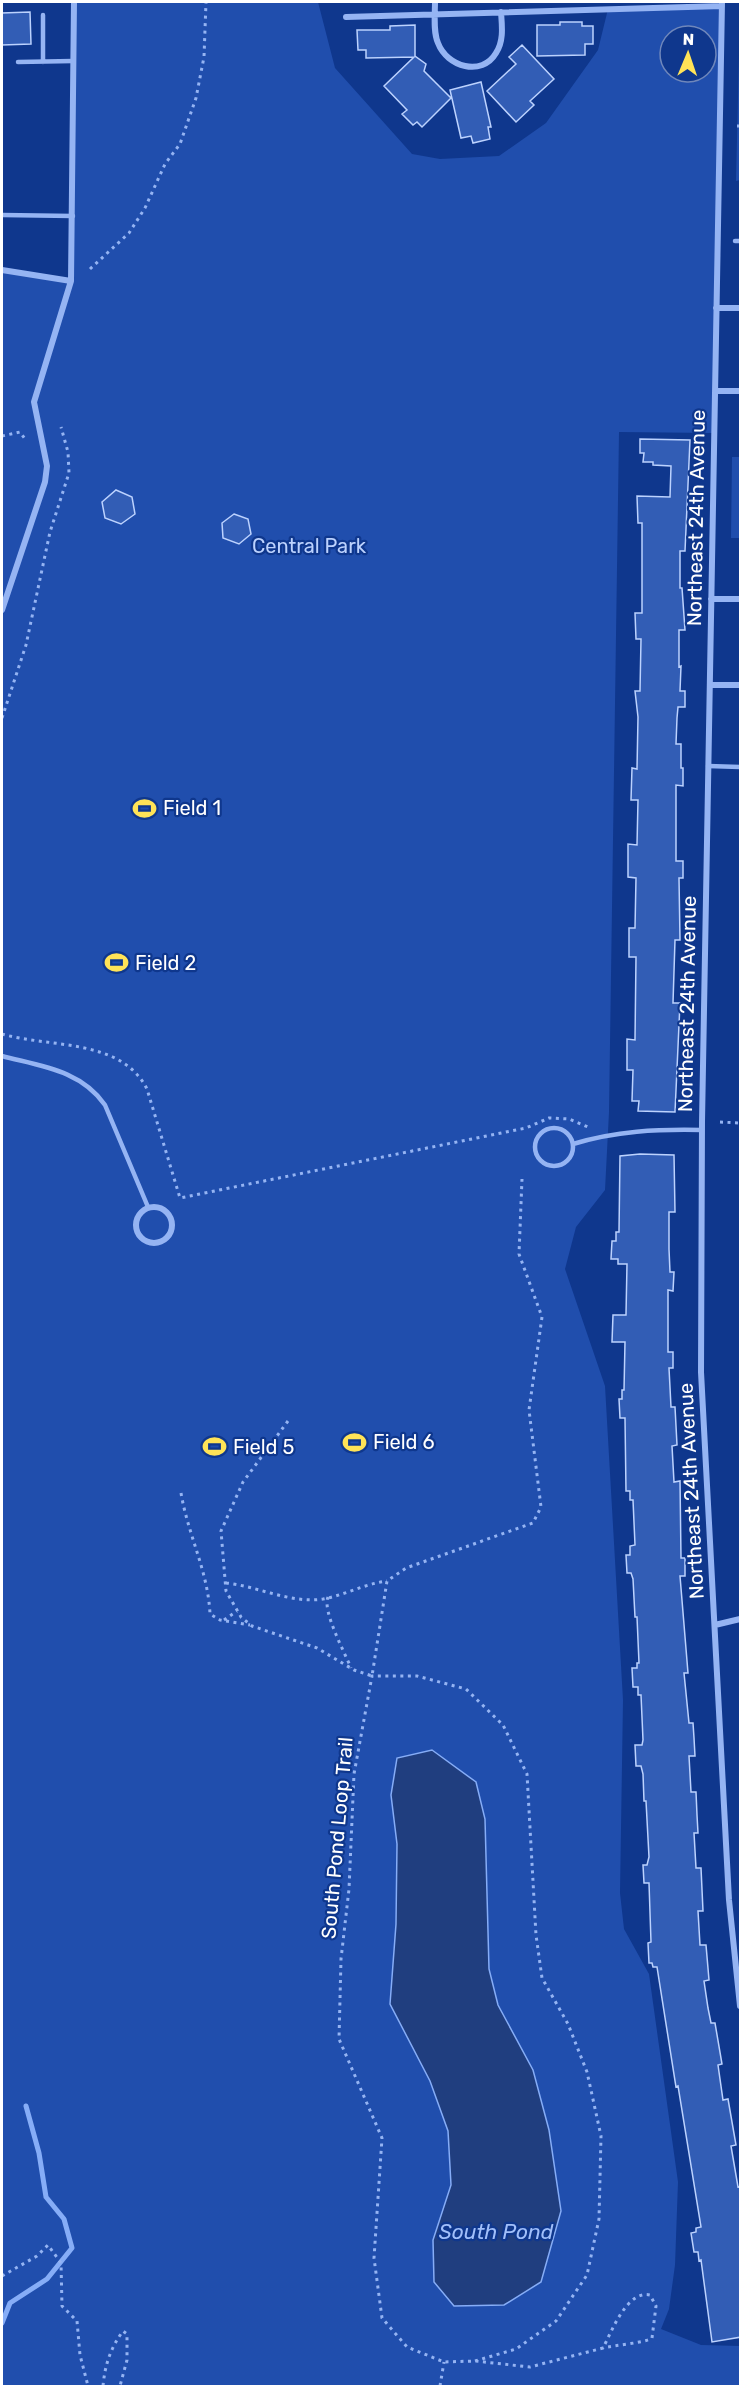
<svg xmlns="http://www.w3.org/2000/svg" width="742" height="2388" viewBox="0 0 742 2388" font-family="Rubik,sans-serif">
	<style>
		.green { fill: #204ead; fill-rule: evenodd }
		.water { fill: #203e7f; stroke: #86adf7; stroke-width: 1.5 }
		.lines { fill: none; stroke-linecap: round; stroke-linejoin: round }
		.stream { stroke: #86adf7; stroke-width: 5 }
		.building { fill: #325db5; stroke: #bcd2fe; stroke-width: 1.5 }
		.path { stroke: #95b4f3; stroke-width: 3; stroke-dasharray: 3 4.5; stroke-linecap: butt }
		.service { stroke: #95b4f3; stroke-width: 4.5 }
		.minor { stroke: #95b4f3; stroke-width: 6 }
		.labels { text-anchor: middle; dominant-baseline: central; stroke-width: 4.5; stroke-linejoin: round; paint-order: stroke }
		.street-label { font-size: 20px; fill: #fff; stroke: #0f378d }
		.park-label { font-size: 20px; fill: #bcd2fe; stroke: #0f378d }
		.poi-label { font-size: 20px; fill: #fff; stroke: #0f378d; text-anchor: start }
		.water-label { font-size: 21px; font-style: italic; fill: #a1bffa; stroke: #0f378d }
	</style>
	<rect width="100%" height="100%" fill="#0f378d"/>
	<path class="green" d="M73,2H318L335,68L412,154L440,159L499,156L546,123L598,50L608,9L722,6L714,433L619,432L609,1112L605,1190L576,1227L565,1269L605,1386L623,1700L620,1893L624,1929L649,1974L678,2182L675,2265L669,2309L661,2329L701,2345L740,2346V2386H2V270L70,280ZM670,36H706V72H670ZM432,1750L476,1782L485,1819L489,1969L498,2005L533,2070L549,2130L561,2211L541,2282L434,2240L451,2185L448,2131L430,2081L390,2004L396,1924L397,1844L391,1794L397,1758Z
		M739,55L740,180L736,181Z
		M732,457H740V538H731Z"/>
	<path class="water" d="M432,1750L476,1782L485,1819L489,1969L498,2005L533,2070L549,2130L561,2211L541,2282L504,2305L454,2306L434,2282L433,2240L451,2185L448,2131L430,2081L390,2004L396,1924L397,1844L391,1795L397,1758Z"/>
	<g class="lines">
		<path class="stream" d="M2,2323L10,2303L47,2279L72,2248L64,2219L46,2197L39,2153L26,2106"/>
	</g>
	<path class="building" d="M30,12L31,44L2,45V13Z
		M560,22H582V26H593V44H585V55L537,56V25H560Z
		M415,25V56L426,64L424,71L451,98L422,127L417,122L413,125L402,114L407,110L384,86L414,57L366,58V50H358L357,30H390V26Z
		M522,45L554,79L530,101L534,105L516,122L487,91L516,64L509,57Z
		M481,82L491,127H488L490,139L473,143L471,136L461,138L450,90Z
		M640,439L690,440L685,551H680V588H682L685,630H679V667L681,666L680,691H685V707H678L677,718L676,744H681V768H683V786L676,785V861H683V878H679L680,940H675L673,1003H680L675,1112L638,1111L639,1101H632L633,1070H627V1039L635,1040L636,957H629V928H635L636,878L628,877V844L637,845L638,800H631L632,768L637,769L638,717L635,691H640L641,639H636L635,613H642V523H638L637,496L670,497L671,466L653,465V462H643L644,453H640Z
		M116,490L132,497L135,514L121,524L105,518L102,502Z
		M234,514L248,519L251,534L239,544L223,538L222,523Z
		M640,1154L674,1155L675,1212H669V1249L670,1272H674L673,1291L668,1290V1352H673V1368H669L671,1407H675L677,1445L672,1446L674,1482L680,1481L681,1558H685V1576H680L688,1673H684L689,1723H693L694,1738L695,1756H689L691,1792H696L697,1815L698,1833H694L696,1868H701L703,1911H698L700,1945H706L709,1980L704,1981L708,2008L711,2023H715L722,2064L718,2065L723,2100L728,2099L736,2145L731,2146L738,2187L741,2186V2337L712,2342L701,2260L699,2261L698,2252H694L691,2233L696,2232V2228L701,2227L678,2086L676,2087L657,1967H653L652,1963H649L648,1943L651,1942L649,1883H644L643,1865H647L649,1857L646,1801H644L643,1774L641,1766H636L635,1745H642L643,1740L641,1695H638V1687H633L632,1668H637V1663H639L637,1617H635L633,1579L631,1573H627L626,1555H630V1546L635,1545L633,1500H630V1491H626L625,1418H620L619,1399H622V1390H624L625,1342H612L613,1315H626L627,1264H618V1259H611L612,1241H616V1232H619L620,1156Z"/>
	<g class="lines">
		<path class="path" d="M739,55H740
			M737,126H740
			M90,269L129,233L145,208L165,164L180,144L196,98L204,57L206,2
			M2,436L20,432L25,439
			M2,718L26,645L50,532L69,473L68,452L61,427
			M2,1034C50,1048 121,1038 147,1089L180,1198L526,1128L549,1118L569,1119L588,1127
			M720,1122L740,1123
			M288,1421L243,1482L221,1531L226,1591L241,1617L252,1626L317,1648L354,1670L372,1676L387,1581L406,1568L533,1523L541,1507L529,1410L542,1317L519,1254L522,1179
			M181,1493C188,1535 208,1571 210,1614L220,1620L250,1625
			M226,1583C257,1586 291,1604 323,1599C345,1595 364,1584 387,1581
			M328,1597C322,1611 345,1653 351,1668
			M224,1620L237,1611
			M2,2276L37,2256L48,2245L61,2263L62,2306L77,2321L80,2355L88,2386
			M475,2361L516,2349L556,2321L587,2275L599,2219L601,2136L587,2072L568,2024L542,1978L536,1935L527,1774L503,1725L466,1689L417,1676H372L354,1774L349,1889L341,1959L339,2039L382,2138L374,2258L382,2318L407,2347L444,2362L475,2361L530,2367L603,2348C612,2331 627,2290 650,2295L656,2306L652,2338C645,2343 615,2345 603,2348
			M103,2386C105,2365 110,2349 123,2331L127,2334V2360L120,2386
			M440,2386L444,2362"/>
		<path class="service" d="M43,15V62
			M18,62L73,61
			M2,215L73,216
			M735,241H740
			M708,766L740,767
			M2,1056C40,1066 81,1070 105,1105L148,1207
			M535 1147a19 19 0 1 1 38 0a19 19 0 1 1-38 0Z
			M573,1144C616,1131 657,1129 702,1130"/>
		<path class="minor" d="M435,2C435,14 433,32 438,43C447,67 482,77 496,53C504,41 502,26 501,12
			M722,2L702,1122L701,1372L729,1900L740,2006
			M346,17L722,6
			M2,270L71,281
			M716,308H740
			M715,391H740
			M711,599H740
			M2,610L45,482L47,466L34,402L71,281L74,2
			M710,685H740
			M136 1225a18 18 0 1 1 36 0a18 18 0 1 1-36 0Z
			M715,1625L740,1619"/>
	</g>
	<defs>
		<symbol id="stadium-bare" viewBox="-9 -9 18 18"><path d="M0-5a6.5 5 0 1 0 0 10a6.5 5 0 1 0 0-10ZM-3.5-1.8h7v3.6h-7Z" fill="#ffe357" stroke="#0f378d" stroke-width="2.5" paint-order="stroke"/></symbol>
	</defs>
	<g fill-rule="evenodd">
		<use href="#stadium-bare" x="128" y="792" width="33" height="33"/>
		<use href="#stadium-bare" x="100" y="946" width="33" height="33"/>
		<use href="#stadium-bare" x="338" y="1426" width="33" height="33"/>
		<use href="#stadium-bare" x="198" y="1430" width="33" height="33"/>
	</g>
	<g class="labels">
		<g class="street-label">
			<text transform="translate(696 518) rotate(-89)">Northeast 24th Avenue</text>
			<text transform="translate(687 1004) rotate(-89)">Northeast 24th Avenue</text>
			<text transform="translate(691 1491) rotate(-93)">Northeast 24th Avenue</text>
			<text transform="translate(337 1838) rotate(-85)">South Pond Loop Trail</text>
		</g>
		<g class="park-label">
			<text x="309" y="546">Central Park</text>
		</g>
		<g class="poi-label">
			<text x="163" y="808">Field 1</text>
			<text x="135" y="963">Field 2</text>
			<text x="373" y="1442">Field 6</text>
			<text x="233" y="1447">Field 5</text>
		</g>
		<g class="water-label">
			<text x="496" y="2231">South Pond</text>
		</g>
	</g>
	<rect width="742" height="2388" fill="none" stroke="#ffffff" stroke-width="6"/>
	<g transform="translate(688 54) rotate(2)"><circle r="28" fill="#0f378d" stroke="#6f87bb" stroke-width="1.5"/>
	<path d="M0-4.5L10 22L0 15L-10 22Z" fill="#ffe357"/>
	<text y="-9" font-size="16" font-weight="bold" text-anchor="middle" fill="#ffffff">N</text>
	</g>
</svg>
